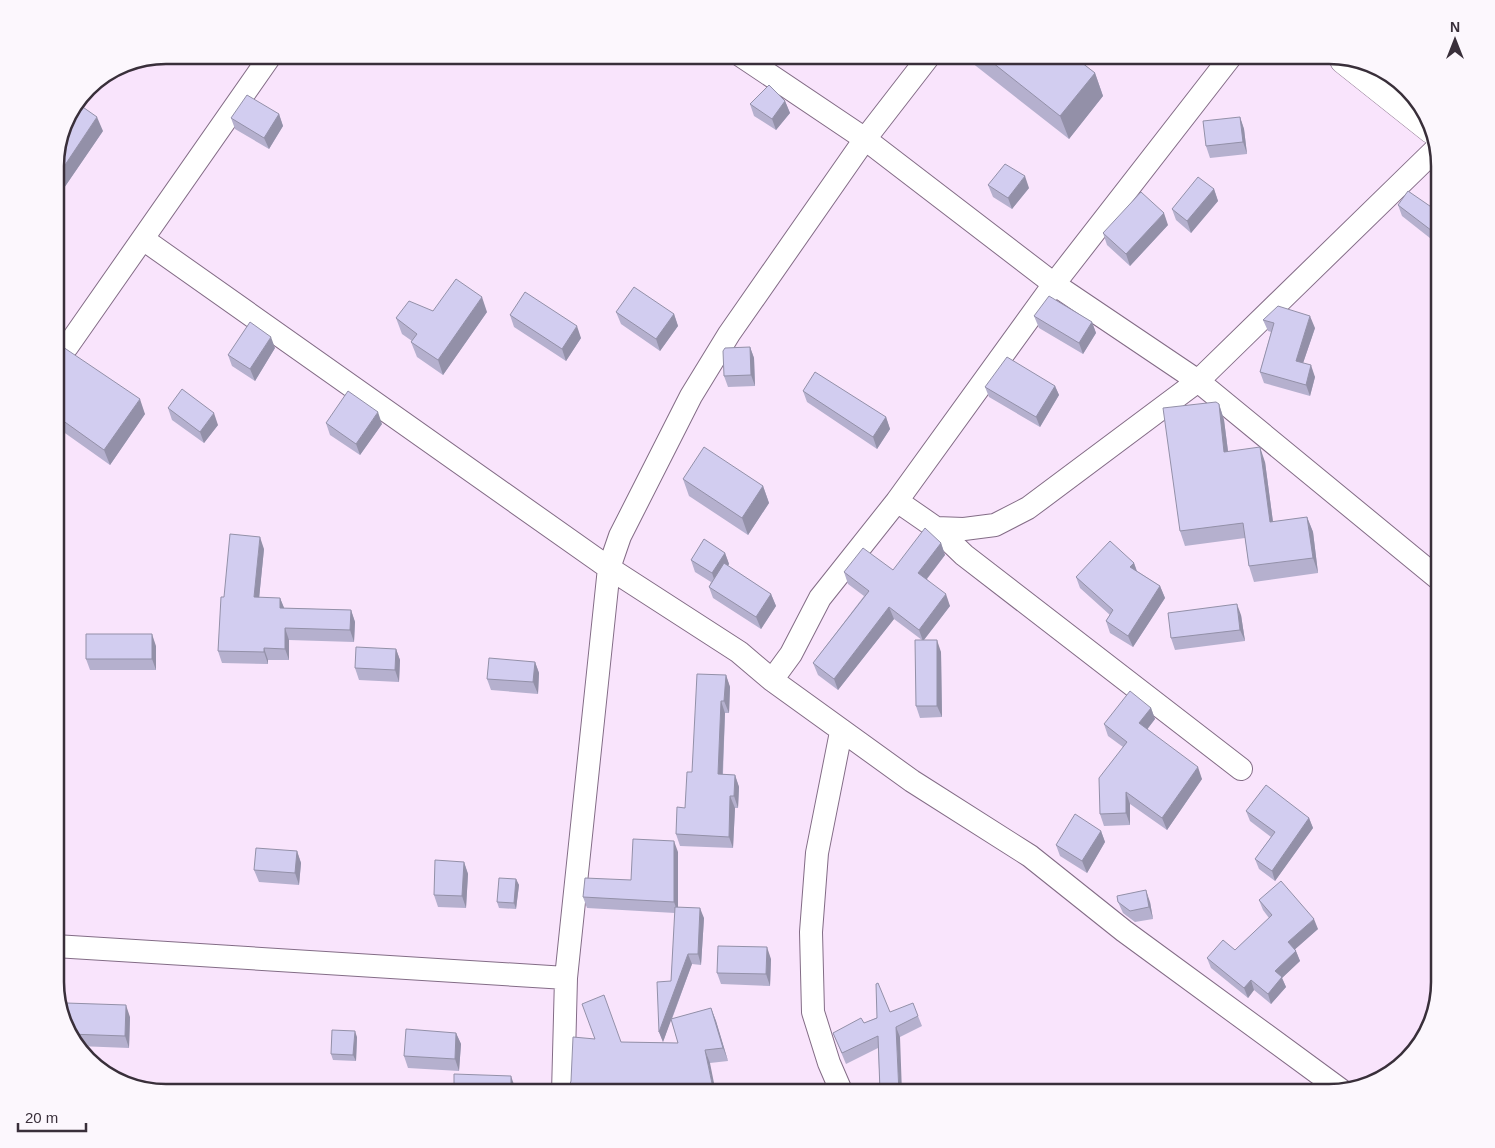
<svg xmlns="http://www.w3.org/2000/svg" width="1495" height="1148" viewBox="0 0 1495 1148" font-family="Arial,sans-serif">
	<style>
		.lines { fill: none; stroke-linecap: round; stroke-linejoin: round }
		.street-casing { stroke: #836c86; stroke-width: 24 }
		.highway-casing { stroke: #836c86; stroke-width: 29 }
		.street { stroke: #fff; stroke-width: 22 }
		.highway { stroke: #fff; stroke-width: 28 }
		.wall { fill: #b5b0ce }
		.shaded-wall { fill: #9390a8 }
		.building { fill: #d2cdf0; stroke: #9390a8 }
		.rim { fill: none; stroke: #392f3a; stroke-width: 2.5 }
	</style>
	<rect width="100%" height="100%" fill="#f9e4fc"/>
	<g class="lines">
		<defs>
			<path id="street" d="M740,55L865,139L1054,284L1198,381L1440,580
				M143,239L609,568L739,652L772,680L912,781L1030,856L1124,931L1341,1090
				M55,354L67,347L271,55
				M897,501L1054,284L1232,55
				M936,528L964,529L995,525L1028,508L1198,381L1436,149
				M772,680L791,654L820,598L897,501L936,528L964,555L1241,769
				M841,732L817,853L811,932L813,1012L829,1063L842,1093
				M55,946L566,978
				M563,1093L566,978L609,568L620,536L691,396L729,334L865,139L930,55"/>
			<path id="highway" d="M1344,60L1432,130"/>
		</defs>
		<use href="#street" class="street-casing"/>
		<use href="#highway" class="highway-casing"/>
		<use href="#street" class="street"/>
		<use href="#highway" class="highway"/>
	</g>
	<path class="wall" d="M785,55H794L791,59Z
		M962,55H1072L1095,73L1103,96L1069,139Z
		M785,101L790,113L776,130L754,116L750,104Z
		M279,114L283,126L269,149L235,129L231,118Z
		M1240,117L1244,129L1247,154L1210,158L1206,146Z
		M103,131L64,188L55,182V158Z
		M988,185L1029,188L1012,209L993,197Z
		M1214,189L1218,201L1191,233L1176,220L1172,209Z
		M1398,205L1440,213V246L1402,216Z
		M1168,225L1130,266L1107,245L1103,233Z
		M433,311L487,312L443,375L417,357L411,342L412,341L402,334L396,318Z
		M616,312L674,314L678,326L660,351L621,324Z
		M510,315L581,338L566,361L514,327Z
		M1034,316L1092,322L1096,333L1083,354L1039,328Z
		M1263,320L1315,328L1303,363L1315,377L1310,396L1264,383L1260,372L1271,332L1268,331Z
		M750,347L754,358L755,386L728,387L724,376Z
		M275,348L255,381L232,366L228,355Z
		M55,351L145,414L110,465L55,426Z
		M1055,386L1059,395L1040,427L989,397L985,387Z
		M803,391L886,417L890,429L877,449L807,402Z
		M1219,404L1224,420L1228,451L1265,462L1273,522L1307,517L1313,532L1318,573L1254,582L1249,566L1245,538L1185,546L1180,531Z
		M168,408L218,425L204,443L172,420Z
		M326,423L382,424L360,455L330,435Z
		M683,479L763,486L769,503L748,535L689,496Z
		M941,543L945,555L927,579L950,606L924,640L941,652L942,717L920,718L916,706L922,640L894,619L838,690L818,675L813,663L864,596L848,584L844,572L893,570Z
		M264,549L259,598H280L284,608L351,610L355,622L354,642L289,640V660H268V664L222,663L218,651L224,597Z
		M725,553L729,564L728,566L771,594L776,606L761,629L713,598L709,587L711,582L695,572L691,560Z
		M1134,563L1137,571L1160,586L1165,598L1133,647L1110,633L1106,621L1110,615L1080,588L1076,577Z
		M1241,615L1245,641L1175,650L1171,638Z
		M156,646V670H90L86,659Z
		M396,649L400,660L399,682L359,680L355,668Z
		M535,662L539,673L538,694L491,690L487,679Z
		M726,675L730,687L729,713H725L723,774L735,775L739,787L738,808H735L733,848L680,846L676,834L685,808L692,772Z
		M1151,708L1155,719L1147,729L1202,779L1167,830L1130,804V825L1104,826L1100,814L1123,747L1108,736L1104,724Z
		M1246,811L1309,818L1313,828L1275,881L1259,869L1255,859L1271,837L1250,821Z
		M1101,831L1105,842L1087,873L1060,856L1056,845Z
		M297,851L301,863L299,885L259,882L254,870Z
		M678,852V907L704,918L701,965L692,964L672,1019L711,1008L716,1021L728,1061L710,1063L569,1087L621,1042L678,1043L671,1019L663,1042L659,1032L671,981L675,913L587,908L583,897L631,880Z
		M464,862L468,874L466,908L438,907L434,895Z
		M516,879L519,885L516,909L499,908L497,902Z
		M1259,900L1318,929L1295,949L1300,961L1282,978L1286,987L1271,1004L1254,990L1248,998L1211,968L1207,958L1235,950L1269,918L1263,910Z
		M1118,902H1150L1153,919L1135,922L1123,913Z
		M771,959L770,986L721,984L717,973Z
		M890,1012L918,1016L922,1026L900,1037L880,1091L878,1048L846,1064L833,1033L864,1023Z
		M130,1017L129,1048L78,1046L69,1034Z
		M456,1033L461,1044L459,1071L408,1068L404,1056Z
		M357,1037L356,1061L333,1060L331,1054Z"/>
	<path class="shaded-wall" d="M790,55H794L791,59Z
		M1095,73L1103,96L1069,139L1060,116Z
		M785,101L790,113L776,130L772,119Z
		M279,114L283,126L269,149L264,138Z
		M97,117L103,131L64,188L59,174Z
		M1240,117L1244,129L1247,154L1243,142Z
		M1025,176L1029,188L1012,209L1008,198Z
		M1214,189L1218,201L1191,233L1187,221Z
		M1164,213L1168,225L1130,266L1126,254Z
		M482,297L487,312L443,375L438,360Z
		M674,314L678,326L660,351L656,339Z
		M1310,316L1315,328L1300,372L1296,361Z
		M1092,322L1096,333L1083,354L1079,343Z
		M577,326L581,338L566,361L562,349Z
		M271,337L275,348L255,381L250,369Z
		M750,347L754,358L755,386L751,375Z
		M1311,365L1315,377L1310,396L1306,385Z
		M1055,386L1059,395L1040,427L1036,417Z
		M140,399L145,414L110,465L104,450Z
		M1219,404L1224,420L1230,467L1224,452Z
		M378,412L382,424L360,455L356,444Z
		M214,413L218,425L204,443L200,432Z
		M886,417L890,429L877,449L873,437Z
		M1260,447L1265,462L1275,537L1270,522Z
		M763,486L769,503L748,535L742,518Z
		M1307,517L1313,532L1318,573L1313,558Z
		M260,537L264,549L258,609L254,597Z
		M941,543L945,555L922,585L918,573Z
		M725,553L729,564L716,585L712,573Z
		M1134,563L1138,575L1130,567Z
		M1160,586L1165,598L1133,647L1128,636Z
		M771,594L776,606L761,629L756,617Z
		M946,594L950,606L923,641L919,630Z
		M280,598L285,610L280,608Z
		M1237,604L1241,615L1245,641L1240,630Z
		M889,607L894,619L838,690L834,679Z
		M351,610L355,622L354,642L350,630Z
		M285,628L289,640V660L285,649Z
		M152,634L156,646V670L152,659Z
		M937,640L941,652L942,717L937,706Z
		M264,648L268,660V664L264,652Z
		M396,649L400,660L399,682L395,670Z
		M535,662L539,673L538,694L533,682Z
		M726,675L730,687L729,713L724,701Z
		M721,701L725,713L722,786L718,774Z
		M1151,708L1155,719L1143,735L1139,723Z
		M1198,767L1202,779L1167,830L1162,818Z
		M735,775L739,787L738,808L734,796Z
		M1126,792L1130,804V825L1126,813Z
		M730,796L735,808L733,848L729,837Z
		M1309,818L1313,828L1275,881L1272,871Z
		M1101,831L1105,842L1087,873L1082,861Z
		M674,841L678,852V913L674,902Z
		M297,851L301,863L299,885L295,873Z
		M464,862L468,874L466,908L462,896Z
		M516,879L519,885L516,909L514,903Z
		M1146,890L1150,902L1153,919L1149,907Z
		M700,908L704,918L701,965L698,954Z
		M1314,919L1318,929L1292,952L1288,942Z
		M767,947L771,959L770,986L766,974Z
		M1296,951L1300,961L1282,978L1286,987L1271,1004L1268,994L1275,971Z
		M688,954L692,964L663,1042L659,1032Z
		M1251,980L1254,990L1248,998L1244,988Z
		M126,1005L130,1017L129,1048L125,1036Z
		M711,1008L716,1021L728,1061L723,1048Z
		M896,1027L900,1037L902,1093H899Z
		M355,1031L357,1037L356,1061L353,1055Z
		M456,1033L461,1044L459,1071L455,1059Z
		M705,1050L710,1063L716,1093H714Z
		M511,1076L517,1093H511Z"/>
	<path class="building" d="M983,55H1072L1095,73L1060,116Z
		M769,85L785,101L772,119L750,104Z
		M247,95L279,114L264,138L231,118Z
		M77,103L97,117L59,174L55,171V158L66,117Z
		M1240,117L1243,142L1206,146L1203,121Z
		M1005,164L1025,176L1008,198L988,185Z
		M1198,177L1214,189L1187,221L1172,209Z
		M1408,191L1440,213V237L1398,205Z
		M1141,192L1164,213L1126,254L1103,233Z
		M456,279L482,297L438,360L411,342L417,334L396,318L409,301L433,311Z
		M634,287L674,314L656,339L616,312Z
		M525,292L577,326L562,349L510,315Z
		M1049,296L1092,322L1079,343L1034,316Z
		M1278,306L1310,316L1296,361L1311,365L1306,385L1260,372L1274,323L1263,320Z
		M250,322L271,337L250,369L228,355Z
		M63,347L140,399L104,450L55,415V351Z
		M750,347L751,375L724,376L723,351L725,348Z
		M1007,357L1055,386L1036,417L985,387Z
		M815,372L886,417L873,437L803,391Z
		M182,389L214,413L200,432L168,408Z
		M348,391L378,412L356,444L326,423Z
		M1216,402L1219,404L1224,452L1260,447L1270,522L1307,517L1313,558L1249,566L1243,523L1180,531L1163,408Z
		M704,447L763,486L742,518L683,479Z
		M925,528L941,543L918,573L946,594L919,630L889,607L834,679L813,663L869,591L844,572L863,548L893,570Z
		M230,534L260,537L254,597L280,598V608L351,610L350,630L285,628V649L264,648V652L218,651L221,597H224Z
		M704,539L725,553L712,573L691,560Z
		M1110,541L1134,563L1130,567L1160,586L1128,636L1106,621L1113,610L1076,577Z
		M724,563L771,594L756,617L709,587Z
		M1237,604L1240,630L1171,638L1168,613Z
		M86,634H152V659H86Z
		M915,640H937V706H916Z
		M356,647L396,649L395,670L355,668Z
		M489,658L535,662L533,682L487,679Z
		M697,674L726,675L724,701H721L718,774L735,775L734,796H730L729,837L676,834L677,807L685,808L687,772H692Z
		M1130,691L1151,708L1139,723L1198,767L1162,818L1126,792V813L1100,814L1099,778L1127,742L1104,724Z
		M1266,785L1309,818L1272,871L1255,859L1275,832L1246,811Z
		M1075,814L1101,831L1082,861L1056,845Z
		M633,839L674,841V902L583,897L585,878L631,880Z
		M256,848L297,851L295,873L254,870Z
		M435,860L464,862L462,896L434,895Z
		M499,878L516,879L514,903L497,902Z
		M1281,881L1314,919L1288,942L1296,951L1275,971L1282,977L1268,994L1251,980L1244,988L1207,958L1223,940L1235,950L1272,915L1259,900Z
		M1146,890L1149,907L1130,911L1118,902L1117,896Z
		M675,907L700,908L698,954H688L659,1032L657,982L671,981Z
		M718,946L767,947L766,974L717,973Z
		M878,983L890,1012L913,1003L918,1016L896,1027L899,1093H854V1092L880,1091L878,1036L842,1053L833,1033L861,1018L864,1023L877,1018L876,984Z
		M604,995L621,1042L678,1043L671,1019L711,1008L723,1048L705,1050L714,1093H561L569,1087L571,1081L573,1037L595,1039L582,1004Z
		M66,1003L126,1005L125,1036L69,1034L67,1031L65,1026Z
		M406,1029L456,1033L455,1059L404,1056Z
		M332,1030L355,1031L353,1055L331,1054Z
		M454,1074L511,1076V1093H454Z"/>
	<path d="M0 0H1495V1148H0ZM166 64H1329A102 102 0 0 1 1431 166V982A102 102 0 0 1 1329 1084H166A102 102 0 0 1 64 982V166A102 102 0 0 1 166 64Z" fill="#fcf7fd" fill-rule="evenodd"/>
	<path class="rim" d="M166 64H1329A102 102 0 0 1 1431 166V982A102 102 0 0 1 1329 1084H166A102 102 0 0 1 64 982V166A102 102 0 0 1 166 64Z"/>
	<g transform="translate(1455 40)" stroke="#fcf7fd" stroke-width="4" paint-order="stroke">
	<path d="M0-4L9 19L0 12L-9 19Z" fill="#392f3a"/>
	<text y="-8" font-size="14" font-weight="bold" text-anchor="middle" fill="#392f3a">N</text>
	</g>
	<path d="M18 1123v8h68v-8" fill="none" stroke="#392f3a" stroke-width="2.5"/>
	<text x="25" y="1123" font-size="15" fill="#392f3a" stroke="#fcf7fd" stroke-width="4" paint-order="stroke">20 m</text>
</svg>
